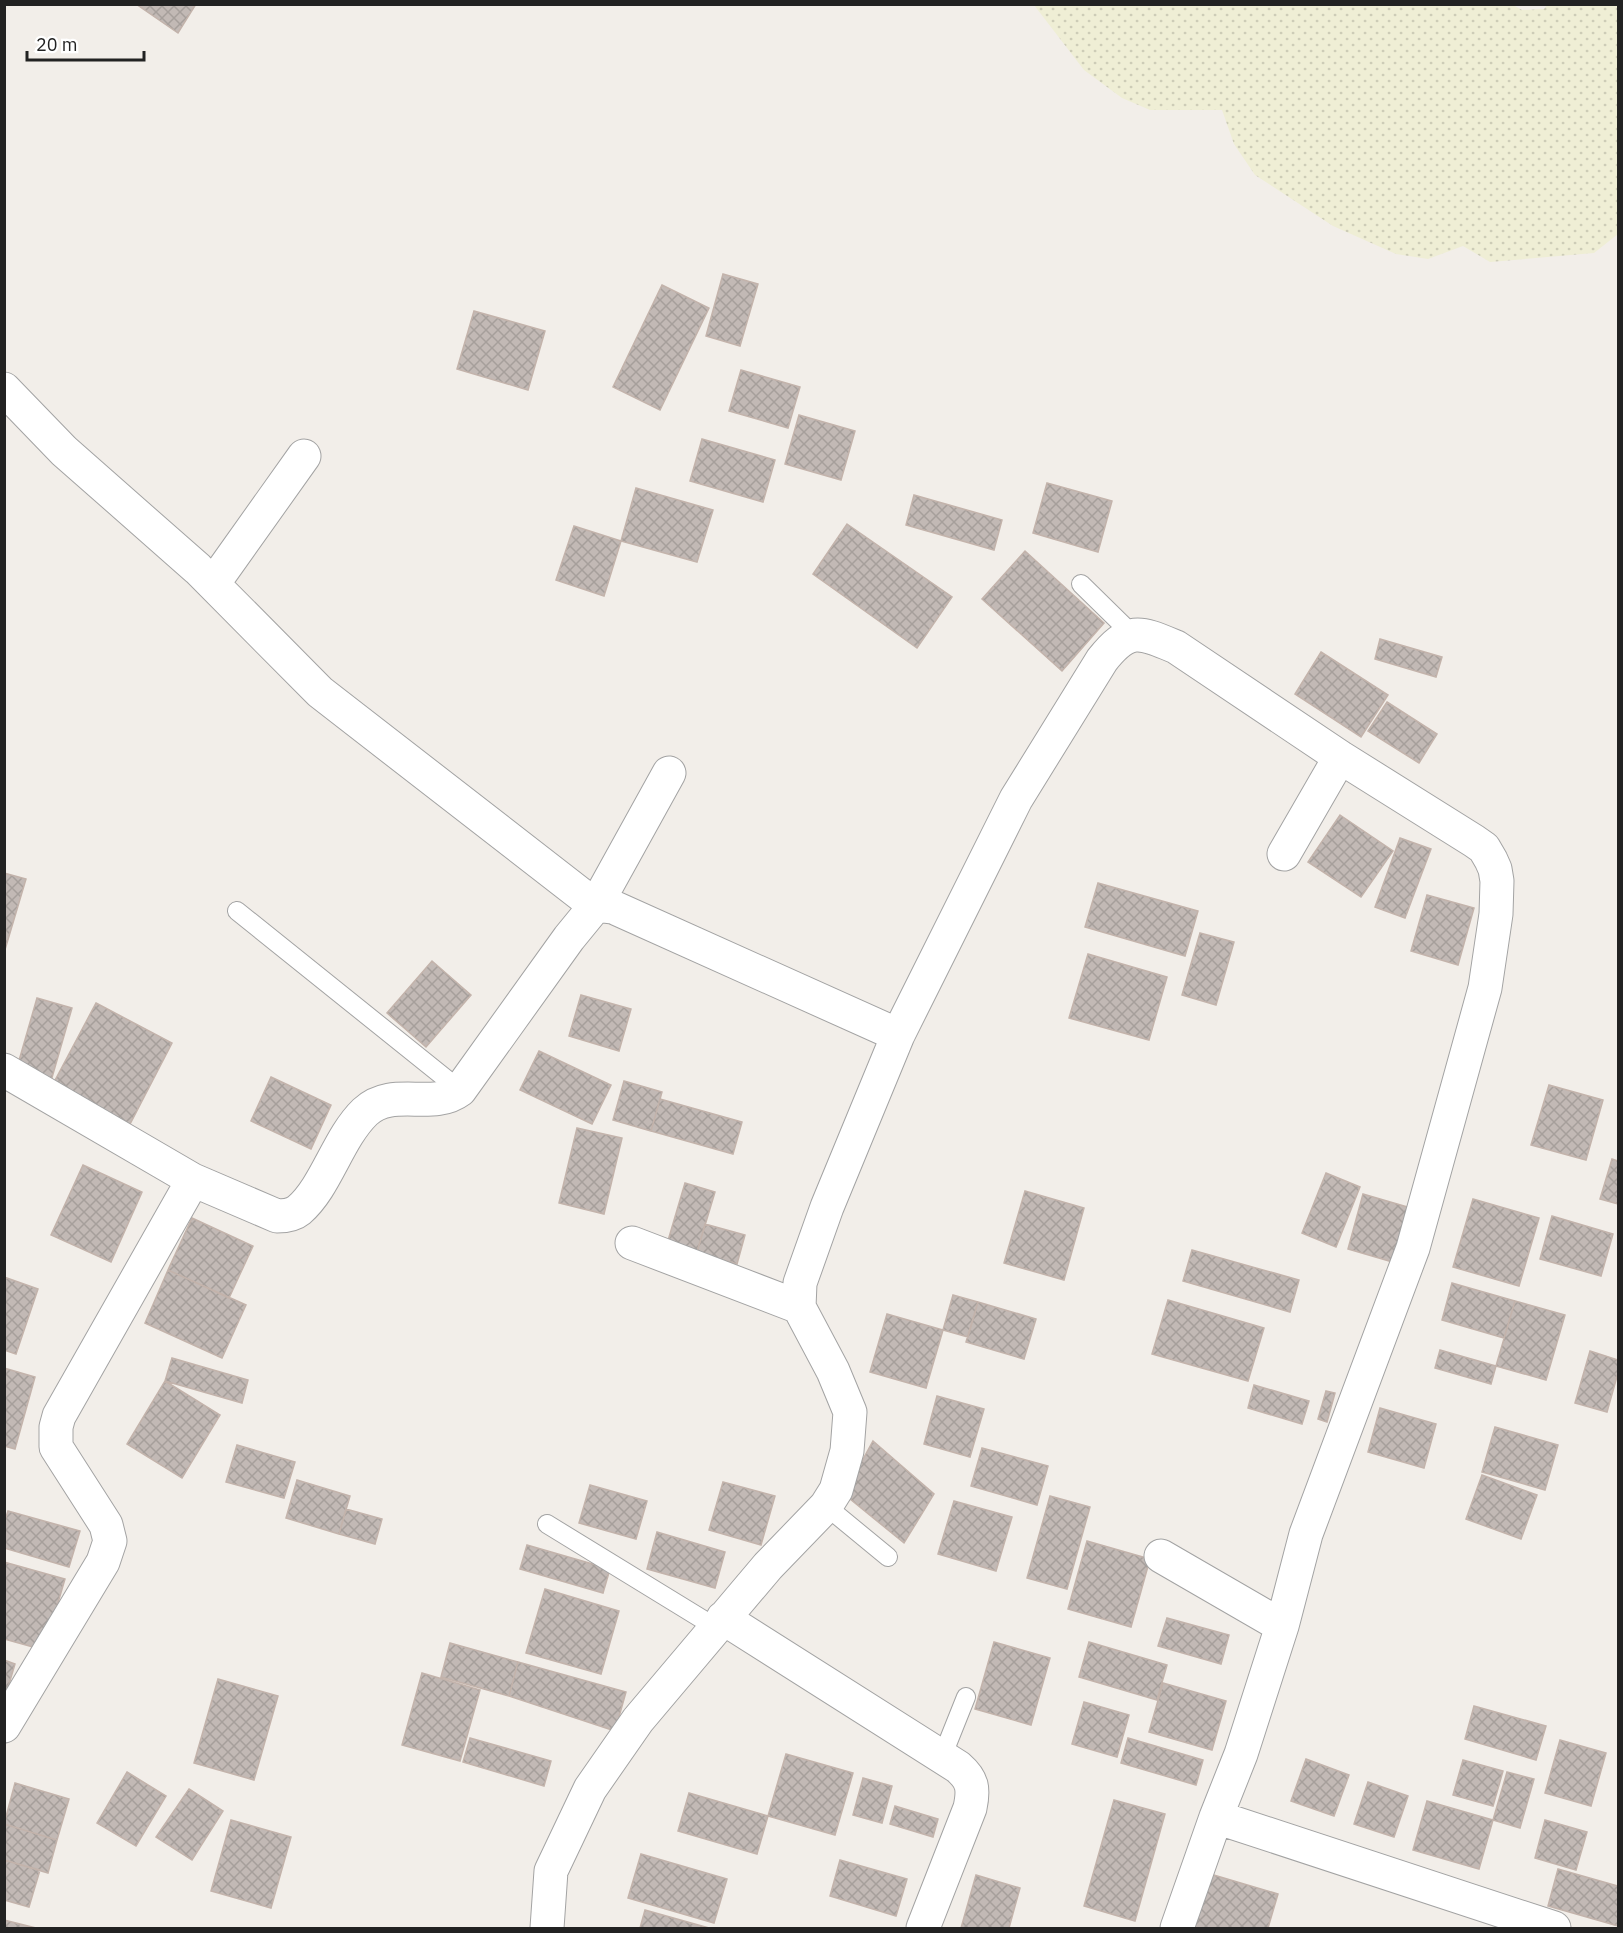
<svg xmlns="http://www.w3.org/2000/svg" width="1623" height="1933" viewBox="0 0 1623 1933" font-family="'IBM Plex Sans',sans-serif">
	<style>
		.farmland { fill: url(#farmland-dots) }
		.building { fill: url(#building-cross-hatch); stroke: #c3b3ab; stroke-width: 1.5 }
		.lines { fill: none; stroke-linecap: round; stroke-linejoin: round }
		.service-casing { stroke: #a3a3a3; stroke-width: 20 }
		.minor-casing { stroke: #a3a3a3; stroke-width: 35 }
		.service { stroke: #fff; stroke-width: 18 }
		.minor { stroke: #fff; stroke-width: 33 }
	</style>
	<defs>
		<pattern id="farmland-dots" width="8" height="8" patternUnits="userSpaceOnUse" patternTransform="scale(1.5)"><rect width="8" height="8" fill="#efeed5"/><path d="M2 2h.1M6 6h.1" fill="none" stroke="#cdccb7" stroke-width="1.8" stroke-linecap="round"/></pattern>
		<pattern id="building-cross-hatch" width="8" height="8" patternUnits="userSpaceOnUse" patternTransform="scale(1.5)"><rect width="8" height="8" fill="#c2b9b5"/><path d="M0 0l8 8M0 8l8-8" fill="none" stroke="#a69f9b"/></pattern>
	</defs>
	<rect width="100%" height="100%" fill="#f2eee9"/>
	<path class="farmland" d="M1513,5L1522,10L1544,9L1547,5H1618V234L1594,253L1490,262L1463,246L1428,259L1396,254L1333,226L1255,175L1234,144L1222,110H1150L1122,98L1084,70L1034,5Z"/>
	<path class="building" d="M136,4H196L178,33Z
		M723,274L758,284L740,346L706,336Z
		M662,285L709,308L660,410L613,387Z
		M474,311L545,331L528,390L457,369Z
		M741,370L800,387L788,428L729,411Z
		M799,415L855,431L841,480L785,464Z
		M702,439L775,460L763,502L690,481Z
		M1047,483L1112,501L1098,552L1033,533Z
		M636,488L713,510L697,562L621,541Z
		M914,495L1002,520L994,550L906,525Z
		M847,524L952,597L917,648L813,574Z
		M574,526L621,541L604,596L556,580Z
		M1025,551L1104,623L1062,671L982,599Z
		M1380,639L1442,657L1436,677L1375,659Z
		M1321,652L1388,695L1361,737L1295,694Z
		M1387,702L1437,734L1419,763L1368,731Z
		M1340,815L1393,851L1361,897L1308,862Z
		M1400,838L1431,849L1405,918L1375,907Z
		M4,873L26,879L4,953Z
		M1098,883L1198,911L1185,956L1085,927Z
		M1427,895L1474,908L1458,965L1411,951Z
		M1200,933L1234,942L1216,1005L1182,995Z
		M1088,954L1167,977L1149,1040L1069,1018Z
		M432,961L471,995L426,1047L387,1013Z
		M581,995L631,1009L619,1051L569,1036Z
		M37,998L72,1008L51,1081L16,1071Z
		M96,1003L172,1043L128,1128L51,1088Z
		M539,1051L611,1085L592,1124L520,1090Z
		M271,1077L331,1105L311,1149L251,1121Z
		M624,1081L662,1092L651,1131L613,1120Z
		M1549,1085L1603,1100L1586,1160L1531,1145Z
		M660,1099L742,1122L733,1154L651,1131Z
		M577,1128L622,1138L604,1214L559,1203Z
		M1612,1159L1618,1161V1204L1600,1199Z
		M83,1165L142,1192L111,1262L51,1235Z
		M1326,1173L1360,1187L1336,1247L1302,1233Z
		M685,1183L715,1192L697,1252L667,1244Z
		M1025,1191L1084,1208L1064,1280L1004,1263Z
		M1363,1194L1411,1208L1396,1263L1348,1249Z
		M1473,1199L1539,1218L1519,1286L1453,1267Z
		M1552,1216L1613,1234L1601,1276L1540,1259Z
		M192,1218L253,1246L229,1298L168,1270Z
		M705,1224L745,1235L737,1264L697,1252Z
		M1192,1250L1299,1280L1290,1312L1183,1281Z
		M168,1270L246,1305L222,1358L145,1323Z
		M4,1277L38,1289L16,1354L4,1350Z
		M1452,1283L1515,1301L1504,1338L1442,1320Z
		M953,1295L978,1302L968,1337L943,1330Z
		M1168,1300L1264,1328L1248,1381L1152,1354Z
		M1515,1301L1565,1315L1546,1380L1496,1366Z
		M978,1302L1036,1319L1024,1359L966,1342Z
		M887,1314L943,1330L926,1388L870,1372Z
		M1440,1350L1496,1366L1491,1384L1435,1368Z
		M1590,1351L1618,1360V1373L1607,1412L1575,1403Z
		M172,1358L248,1380L242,1403L165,1381Z
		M4,1368L35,1377L15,1449L4,1446Z
		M165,1381L220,1415L182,1478L127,1444Z
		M1254,1385L1309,1401L1302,1424L1248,1408Z
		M1326,1391L1335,1393L1327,1422L1318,1419Z
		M937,1396L984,1409L970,1457L924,1444Z
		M1380,1408L1436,1424L1424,1468L1368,1452Z
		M1495,1427L1558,1445L1545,1490L1482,1472Z
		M873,1441L934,1494L904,1543L844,1494Z
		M237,1445L295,1462L284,1498L226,1482Z
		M982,1448L1048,1466L1037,1505L971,1486Z
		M1482,1475L1537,1495L1521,1539L1466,1519Z
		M297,1480L350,1496L339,1534L286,1518Z
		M723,1482L775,1496L761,1545L709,1530Z
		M590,1485L647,1501L636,1539L579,1523Z
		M1050,1496L1090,1507L1067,1589L1027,1578Z
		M954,1501L1012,1517L996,1571L938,1554Z
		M346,1509L382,1519L375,1544L339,1534Z
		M8,1511L80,1531L69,1567L4,1548V1523Z
		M657,1532L725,1552L715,1588L647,1569Z
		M1087,1541L1150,1559L1131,1627L1068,1609Z
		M527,1545L610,1569L603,1593L520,1569Z
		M4,1562L65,1579L44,1650L4,1639Z
		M545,1589L619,1611L601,1674L526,1653Z
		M1167,1618L1229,1635L1221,1664L1158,1646Z
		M994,1642L1050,1658L1031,1725L975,1709Z
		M1089,1642L1167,1665L1157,1700L1079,1677Z
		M450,1643L518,1662L509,1696L441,1677Z
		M4,1660L15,1664L4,1701Z
		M518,1662L626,1692L615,1731L509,1696Z
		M422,1673L480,1690L460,1761L402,1745Z
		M218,1679L278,1696L254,1780L194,1763Z
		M1163,1683L1226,1701L1212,1750L1149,1732Z
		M1084,1702L1129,1715L1117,1757L1072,1744Z
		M1474,1706L1546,1726L1536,1760L1465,1739Z
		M470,1738L551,1761L544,1786L463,1762Z
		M1128,1738L1203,1760L1196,1785L1121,1763Z
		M1560,1740L1606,1753L1591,1806L1545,1793Z
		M786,1754L853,1773L835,1835L768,1816Z
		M1306,1759L1349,1775L1334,1816L1291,1801Z
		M1463,1760L1503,1771L1493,1806L1453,1795Z
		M127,1772L166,1796L136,1846L97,1823Z
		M1507,1772L1534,1779L1520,1828L1493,1820Z
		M863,1778L892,1786L882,1823L853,1815Z
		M1368,1782L1408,1796L1394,1837L1354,1824Z
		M15,1783L69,1799L57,1840L4,1824Z
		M189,1789L223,1811L192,1860L156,1837Z
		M689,1793L768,1816L757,1854L678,1831Z
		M1114,1800L1165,1814L1135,1921L1084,1906Z
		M1427,1801L1493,1820L1479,1869L1413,1850Z
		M895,1806L938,1819L933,1837L890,1824Z
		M231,1820L291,1837L271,1908L211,1891Z
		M1545,1820L1587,1832L1576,1870L1535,1858Z
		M4,1824L57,1840L48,1873L4,1860Z
		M641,1854L727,1879L714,1923L628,1898Z
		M4,1860L40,1870L29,1907L4,1900Z
		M840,1860L907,1879L896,1916L830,1896Z
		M1558,1869L1618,1886V1926L1548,1906Z
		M1207,1873L1278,1894L1268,1928H1191Z
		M976,1875L1020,1888L1009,1928H961Z
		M645,1910L709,1928H640Z
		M4,1920L36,1928H4Z"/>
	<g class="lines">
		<defs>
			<path id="service" d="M1081,584L1133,635
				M237,911L460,1090
				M826,1506L888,1557
				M547,1524L715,1627
				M942,1757L966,1697"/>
			<path id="minor" d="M4,389L64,451L198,569L320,692L588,900L596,905L669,773
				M213,584L304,456
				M1284,854L1340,757
				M4,1070L193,1180
				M632,1243L799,1307
				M1161,1556L1282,1626
				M723,1618L958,1767C973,1780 974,1789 970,1808L923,1928
				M4,1726L103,1562L110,1541L106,1525L56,1447V1427L59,1416L193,1180L277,1216C285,1216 293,1215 299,1210C326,1187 338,1138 365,1112C393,1086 432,1111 460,1090L569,938L596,905L613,907L898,1035
				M1216,1817L1554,1928
				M547,1928L551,1871L590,1789L638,1720L768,1566L826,1506L836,1490L847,1451L850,1412L833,1371L799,1307L800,1283L827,1207L898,1035L1016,799L1102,660C1129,626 1140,632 1176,647L1340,757L1474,841L1484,848L1491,860L1495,869L1497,881L1496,914L1485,988L1413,1248L1306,1534L1282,1626L1241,1754L1216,1817L1177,1928"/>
		</defs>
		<use href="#service" class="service-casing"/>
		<use href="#minor" class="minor-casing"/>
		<use href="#service" class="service"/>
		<use href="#minor" class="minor"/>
	</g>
	<rect width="1623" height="1933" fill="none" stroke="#222222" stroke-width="12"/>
	<path d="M27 51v9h117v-9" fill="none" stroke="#222222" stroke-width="3"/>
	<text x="36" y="51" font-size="18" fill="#222222" stroke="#ffffff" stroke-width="4.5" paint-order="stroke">20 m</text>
</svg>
